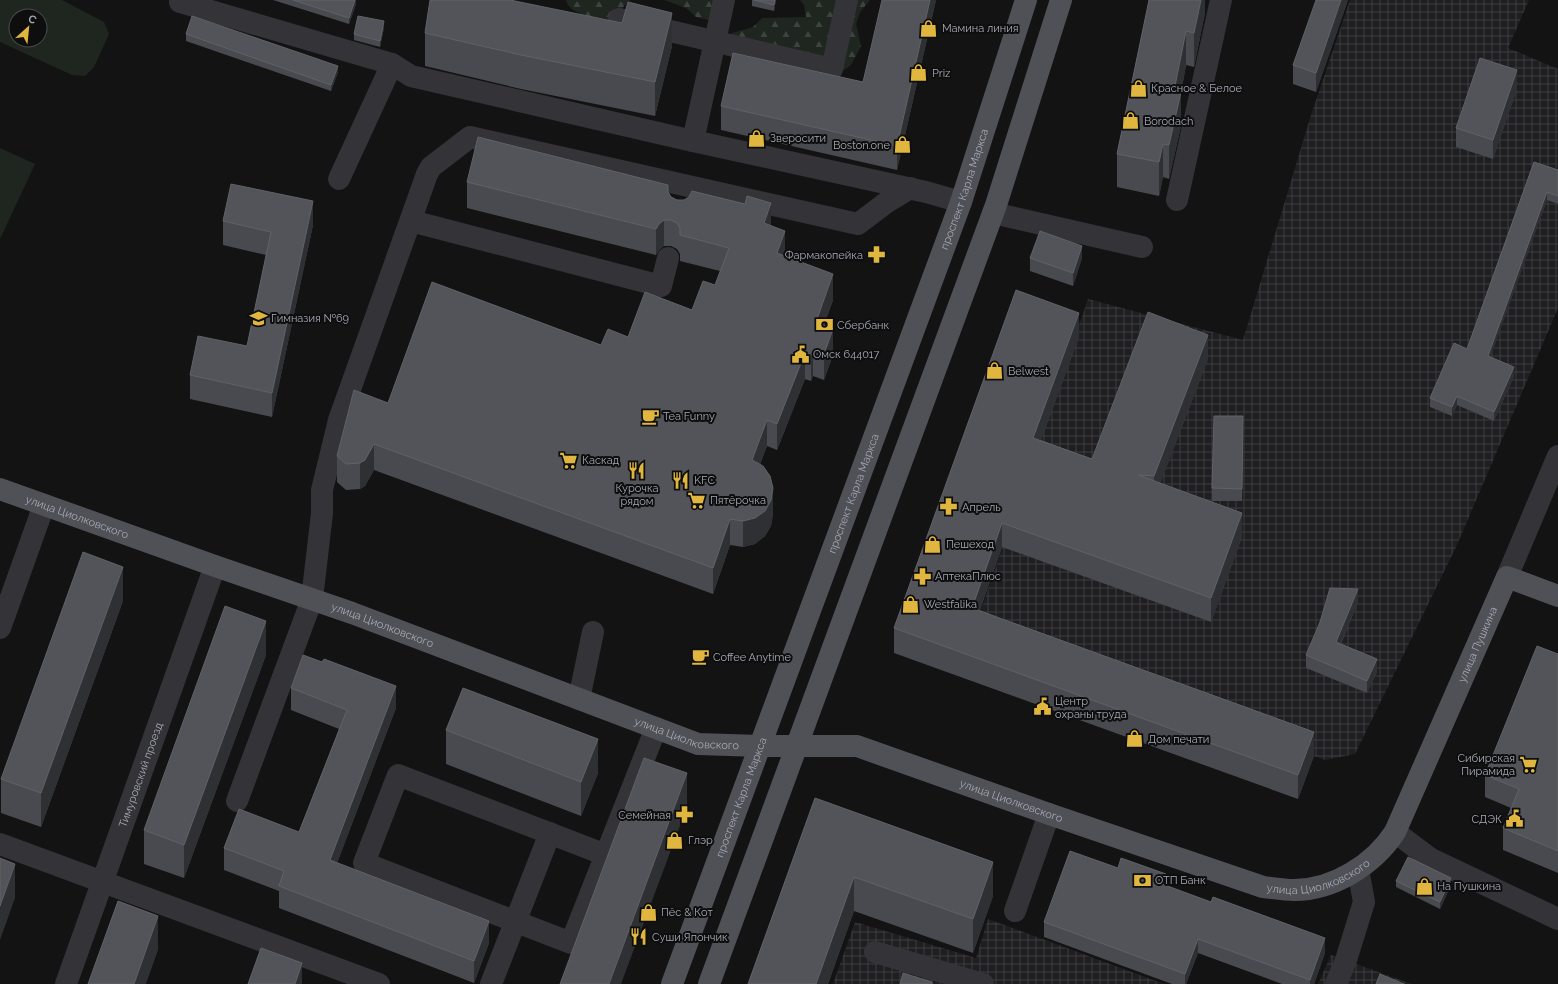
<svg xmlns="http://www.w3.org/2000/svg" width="1558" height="984" viewBox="0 0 1558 984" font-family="Raleway,sans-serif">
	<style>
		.industrial { fill: url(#industrial-grid) }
		.forest { fill: url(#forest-firs) }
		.garden { fill: #1f2620; fill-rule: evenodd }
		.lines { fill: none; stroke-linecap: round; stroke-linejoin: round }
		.minor { stroke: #343438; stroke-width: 22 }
		.major { stroke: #505157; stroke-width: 22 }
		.wall { fill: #494a4f }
		.shaded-wall { fill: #2f3033 }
		.building { fill: #535459; stroke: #606267 }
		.labels { text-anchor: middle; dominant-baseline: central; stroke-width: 4; stroke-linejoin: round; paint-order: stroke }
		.poi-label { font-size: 11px; fill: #a5a9b3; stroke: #0e0e0f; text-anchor: start }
		.street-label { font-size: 11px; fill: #a5a9b3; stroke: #0e0e0f }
	</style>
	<defs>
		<pattern id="industrial-grid" width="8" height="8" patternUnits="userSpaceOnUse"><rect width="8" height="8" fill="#1f1f21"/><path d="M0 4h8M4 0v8" fill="none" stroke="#3d3d3f"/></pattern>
		<pattern id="forest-firs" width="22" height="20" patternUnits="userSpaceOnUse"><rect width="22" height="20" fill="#1f2620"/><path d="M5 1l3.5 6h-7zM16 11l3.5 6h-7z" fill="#3d433e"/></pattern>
	</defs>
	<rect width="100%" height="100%" fill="#131314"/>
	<path class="industrial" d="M1350,0H1529L1508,48L1558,69V308L1457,545L1355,754L1325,760L973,633L1088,299L1243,340L1311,115Z
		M988,919L1164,984H833L855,922L976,958Z
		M1331,955L1412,984H1318Z"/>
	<path class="forest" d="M566,0H630L612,19C599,20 569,15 566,0Z
		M664,0H715L714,10L708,20L696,17L686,8Z
		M800,0H870L860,12L856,24L861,46L851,65L833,78L728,46L732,33L753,27L762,18L806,17L804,5Z"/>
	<path class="garden" d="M0,0H62L104,22L109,34L94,67L85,76L72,75L0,42ZM16,16H40V40H16Z
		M0,148L35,164L0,239Z"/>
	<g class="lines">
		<g class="minor">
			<path d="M181,0L180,2L392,64L411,76L693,141L926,192L961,202"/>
			<path d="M602,37L614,39L619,19L832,69L847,0"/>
			<path d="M693,141L724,0"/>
			<path d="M339,179L392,64"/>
			<path d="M1177,200L1221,0"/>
			<path d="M993,213L1142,247"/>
			<path d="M411,221L661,286L668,258"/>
			<path d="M1507,577L1558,456"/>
			<path d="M0,628L44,505"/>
			<path d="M579,699L593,632"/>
			<path d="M237,801L312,599L322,513V490L339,420L427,174L431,167L470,137L858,224L887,202L910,188"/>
			<path d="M1395,832L1431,859L1558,919"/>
			<path d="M0,844L379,984"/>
			<path d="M606,855L398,775L364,863L571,943L656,728"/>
			<path d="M1015,911L1049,814"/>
			<path d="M875,952L983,984"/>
			<path id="s1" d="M66,984L215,566"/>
			<path d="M491,984L550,833"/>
			<path d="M1336,984L1346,960L1364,902L1358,869"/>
		</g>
		<g class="major">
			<path id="s2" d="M0,489L215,566L352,613L698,744L760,746H857L1049,814L1263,887C1273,888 1283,890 1294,890C1334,890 1374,864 1395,832L1507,577L1558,596"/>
			<path id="s3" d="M672,984L961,202L1026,0"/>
			<path d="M709,984L996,205L1061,0"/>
		</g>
	</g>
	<path class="wall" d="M273,0H356V4L349,24Z
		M752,0H776L774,11L752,6Z
		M936,0L897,170L721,130V106L863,82Z
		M1149,0H1205V13L1194,67L1186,65L1181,93V126L1169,179L1163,177L1159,196L1117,187V154Z
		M1348,0L1316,92L1293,84V65Z
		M384,28L380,47L354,40V34Z
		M425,33L672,46L655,116L521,89L425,66Z
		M186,34L338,72L331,91L186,41Z
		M1517,89L1493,159L1456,147V128Z
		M1534,162L1558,170V204L1547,200L1490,357L1514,376L1494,421L1457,405L1452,416L1430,407V398L1467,349Z
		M467,182L668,192L671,197L677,200L771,226L785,256L833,300L824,325L833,355L824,380L813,376L811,381L805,379L777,450L767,446L760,464L773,514L771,526L765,536L755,544L743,547L730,545L713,594L374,470L365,486L360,489L346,490L337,482V456L388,403L601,345L628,337L692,310L715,285L720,271L680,261V254L677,249L671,246H664L659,250L656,255L467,208Z
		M223,221L313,225L272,417L190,399V375L247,346L266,255L223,245Z
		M1030,258H1082L1073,286L1030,271Z
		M1079,337L1041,440L1092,459L1208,359L1160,484L1242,537L1211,622L1002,547L980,610L1314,756L1298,799L894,653V628Z
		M1243,416L1242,501H1212V488Z
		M123,601L41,827L1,813V779Z
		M1358,602L1341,644L1377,672L1367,693L1306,668V655Z
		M1558,654V873L1503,850V828L1511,808L1485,797V775Z
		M266,655L184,878L144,864V830Z
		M291,688L396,708L337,863L489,943L474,983L279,908V891L224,870V848L299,832L339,729L291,710Z
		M446,730L598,773L581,816L446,764Z
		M815,798L993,896L973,953L854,911L828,984H748Z
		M1396,881L1451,885L1440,909L1396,887Z
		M1166,885L1325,953L1314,984H1282L1198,953L1186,984H1172L1044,937V922Z"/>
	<path class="shaded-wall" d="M355,0H356V4L349,24V18Z
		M775,0H776L774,11V5Z
		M930,0H936L897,170V146Z
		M1199,0H1205V13L1194,67V33Z
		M1341,0H1348L1316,92V73Z
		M672,13V46L655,116V82Z
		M384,21V28L380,47V41Z
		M1186,31V65L1181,93V126L1169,179V145L1174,91Z
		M338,66V72L331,91V85Z
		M1517,70V89L1493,159V140Z
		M1163,144V177L1159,196V162Z
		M1547,192V200L1488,364V356Z
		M313,201V225L272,417V393Z
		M771,203V229L764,223Z
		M664,220V246L659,250L656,255V229L659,224Z
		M785,231V256L777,253Z
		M1082,246V258L1073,286V273Z
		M833,274V300L816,348V322Z
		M1079,313V337L1033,462V438Z
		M833,329V355L824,380V354Z
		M1208,335V359L1154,500V476Z
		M813,351V376L811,381V356Z
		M805,353V379L777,450V424Z
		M1514,367V376L1494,421V412Z
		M1457,396V405L1452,416V407Z
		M767,420V446L752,486V460Z
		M374,444V470L365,486L360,489V463Z
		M773,488V514L771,526L765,536L755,544L743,547V521Z
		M1242,513V537L1211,622V598Z
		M730,519V545L713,594V568Z
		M1002,523V547L972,632V608Z
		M123,567V601L41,827V793Z
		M1358,589V602L1336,655V642Z
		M266,621V655L184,878V845Z
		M1377,659V672L1367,693V681Z
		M396,686V708L330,882V860Z
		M1314,732V756L1298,799V775Z
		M598,739V773L581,816V782Z
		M687,773V807L621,984H609Z
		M993,862V896L973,953V919Z
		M15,864V898L0,940V906Z
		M1166,874V889L1162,884Z
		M854,877V911L828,984H816Z
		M1451,878V885L1440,909V902Z
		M158,916V950L146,984H134Z
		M489,921V943L474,983V961Z
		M1325,938V953L1314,984H1310V980Z
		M1198,939V953L1186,984H1185V974Z
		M302,963V984H295Z"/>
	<path class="building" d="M293,0H355L349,18Z
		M430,0H510L622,23L628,2L672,13L655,82L521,55L425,33Z
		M754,0H775L774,5Z
		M882,0H930L897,146L721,106L733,53L863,82Z
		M1149,0H1201L1194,33L1186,31L1174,91L1181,92L1169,145L1163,144L1159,162L1117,154Z
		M1316,0H1341L1316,73L1293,65Z
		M192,16L338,66L331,85L186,34Z
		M358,16L384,21L380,41L354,34Z
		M1480,58L1517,70L1493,140L1456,128Z
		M478,137L668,185V192L671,197L677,200H684L689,197L692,191L745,204L747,196L771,203L764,223L785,231L777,253L833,274L816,322L833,329L824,354L813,351L811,356L805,353L777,424L767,420L752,460L763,466L770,476L773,488L771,500L765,511L755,518L743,521L730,519L713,568L374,444L365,460L360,463L346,464L337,456L354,390L388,403L432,282L601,345L608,329L628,337L645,292L692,310L703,281L715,285L729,248L680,235V228L677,223L671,220H664L659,224L656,229L467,182Z
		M1534,162L1558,170V196L1547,192L1488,356L1514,367L1494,412L1457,396L1452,407L1430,398L1454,343L1467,349Z
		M231,184L313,201L272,393L190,375L198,336L247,346L271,232L223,221Z
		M1040,231L1082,246L1073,273L1030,258Z
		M1016,290L1079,313L1033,438L1092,459L1148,312L1208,335L1154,476L1138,475L1242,513L1211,598L1002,523L972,608L1314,732L1298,775L894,628Z
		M1214,416H1243L1242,489L1212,488Z
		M83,552L123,567L41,793L1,779Z
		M1330,588L1358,589L1336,642L1377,659L1367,681L1306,655L1320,622Z
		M225,606L266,621L184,845L144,830Z
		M1537,646L1558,654V851L1503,828L1519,789L1485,775Z
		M303,655L322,662L324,659L396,686L330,860L489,921L474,961L279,886L284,871L224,848L239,809L299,832L347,710L291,688Z
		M463,688L598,739L581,782L446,730Z
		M644,758L687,773L609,984H560Z
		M815,798L993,862L973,919L854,877L816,984H748Z
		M1070,851L1118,868L1121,858L1166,874L1162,884L1211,902L1213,897L1325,938L1310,980L1198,939L1185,974L1044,922Z
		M1408,857L1451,878L1440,902L1396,881Z
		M0,858L15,864L0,906Z
		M118,901L158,916L134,984H88Z
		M261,948L302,963L295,984H248Z
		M903,973L932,982V984H900Z
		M1380,974L1404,984H1376Z"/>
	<defs>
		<symbol id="shop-bare" viewBox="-9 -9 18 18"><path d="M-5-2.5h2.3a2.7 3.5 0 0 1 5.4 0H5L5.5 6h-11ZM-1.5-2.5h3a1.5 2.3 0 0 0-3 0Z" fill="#e0b63f" stroke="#0e0e0f" stroke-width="2.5" paint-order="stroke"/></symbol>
		<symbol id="pharmacy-bare" viewBox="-9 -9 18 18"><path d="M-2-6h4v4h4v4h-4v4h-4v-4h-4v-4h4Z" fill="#e0b63f" stroke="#0e0e0f" stroke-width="2.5" paint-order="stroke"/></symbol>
		<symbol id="school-bare" viewBox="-9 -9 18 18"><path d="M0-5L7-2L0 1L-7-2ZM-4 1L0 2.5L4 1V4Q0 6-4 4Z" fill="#e0b63f" stroke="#0e0e0f" stroke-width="2.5" paint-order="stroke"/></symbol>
		<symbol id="bank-bare" viewBox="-9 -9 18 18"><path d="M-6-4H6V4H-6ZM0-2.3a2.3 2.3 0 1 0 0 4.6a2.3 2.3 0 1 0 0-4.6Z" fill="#e0b63f" stroke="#0e0e0f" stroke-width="2.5" paint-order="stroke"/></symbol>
		<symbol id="civic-bare" viewBox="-9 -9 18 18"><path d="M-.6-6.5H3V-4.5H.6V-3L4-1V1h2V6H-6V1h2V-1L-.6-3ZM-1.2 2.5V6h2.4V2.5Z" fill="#e0b63f" stroke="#0e0e0f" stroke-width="2.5" paint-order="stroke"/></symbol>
		<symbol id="cafe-bare" viewBox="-9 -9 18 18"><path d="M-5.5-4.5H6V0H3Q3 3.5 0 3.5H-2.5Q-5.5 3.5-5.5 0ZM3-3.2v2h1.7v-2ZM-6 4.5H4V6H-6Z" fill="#e0b63f" stroke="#0e0e0f" stroke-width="2.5" paint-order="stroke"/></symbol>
		<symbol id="supermarket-bare" viewBox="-9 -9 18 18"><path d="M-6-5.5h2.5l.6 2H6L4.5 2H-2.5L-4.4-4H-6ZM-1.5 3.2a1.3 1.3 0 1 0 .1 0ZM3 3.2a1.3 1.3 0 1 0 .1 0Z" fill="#e0b63f" stroke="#0e0e0f" stroke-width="2.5" paint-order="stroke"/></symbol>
		<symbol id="restaurant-bare" viewBox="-9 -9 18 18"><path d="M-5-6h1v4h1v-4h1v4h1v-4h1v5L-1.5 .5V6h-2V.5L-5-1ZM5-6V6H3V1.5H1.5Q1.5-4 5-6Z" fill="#e0b63f" stroke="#0e0e0f" stroke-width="2.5" paint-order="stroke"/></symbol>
	</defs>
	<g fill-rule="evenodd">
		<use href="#shop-bare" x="916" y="16" width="25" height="25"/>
		<use href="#shop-bare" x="906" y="60" width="25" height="25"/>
		<use href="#shop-bare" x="1126" y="76" width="25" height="25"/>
		<use href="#shop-bare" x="1118" y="108" width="25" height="25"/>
		<use href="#shop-bare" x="744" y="126" width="25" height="25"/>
		<use href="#shop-bare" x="890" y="132" width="25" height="25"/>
		<use href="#pharmacy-bare" x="864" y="242" width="25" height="25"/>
		<use href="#school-bare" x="246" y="306" width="25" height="25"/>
		<use href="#bank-bare" x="812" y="312" width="25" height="25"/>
		<use href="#civic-bare" x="788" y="342" width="25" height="25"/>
		<use href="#shop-bare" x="982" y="358" width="25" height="25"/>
		<use href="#cafe-bare" x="638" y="404" width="25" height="25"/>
		<use href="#supermarket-bare" x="556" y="448" width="25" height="25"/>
		<use href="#restaurant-bare" x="624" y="458" width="25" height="25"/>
		<use href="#restaurant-bare" x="668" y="468" width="25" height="25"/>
		<use href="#supermarket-bare" x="684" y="488" width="25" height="25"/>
		<use href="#pharmacy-bare" x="936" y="494" width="25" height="25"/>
		<use href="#shop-bare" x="920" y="532" width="25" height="25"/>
		<use href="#pharmacy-bare" x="910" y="564" width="25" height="25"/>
		<use href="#shop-bare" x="898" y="592" width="25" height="25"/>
		<use href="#cafe-bare" x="688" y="644" width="25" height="25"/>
		<use href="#civic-bare" x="1030" y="694" width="25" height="25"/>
		<use href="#shop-bare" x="1122" y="726" width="25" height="25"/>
		<use href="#supermarket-bare" x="1516" y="752" width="25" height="25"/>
		<use href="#pharmacy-bare" x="672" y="802" width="25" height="25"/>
		<use href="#civic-bare" x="1502" y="806" width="25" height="25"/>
		<use href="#shop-bare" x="662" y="828" width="25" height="25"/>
		<use href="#bank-bare" x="1130" y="868" width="25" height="25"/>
		<use href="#shop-bare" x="1412" y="874" width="25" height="25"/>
		<use href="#shop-bare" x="636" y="900" width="25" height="25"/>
		<use href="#restaurant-bare" x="626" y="924" width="25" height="25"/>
	</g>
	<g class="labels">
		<g class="poi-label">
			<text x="942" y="28">Мамина линия</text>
			<text x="932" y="73">Priz</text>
			<text x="1151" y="88">Красное &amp; Белое</text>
			<text x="1144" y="121">Borodach</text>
			<text x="770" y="138">Зверосити</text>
			<text x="890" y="145" text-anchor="end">Boston.one</text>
			<text x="863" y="255" text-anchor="end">Фармакопейка</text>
			<text x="271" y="318">Гимназия №69</text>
			<text x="837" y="325">Сбербанк</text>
			<text x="813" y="354">Омск 644017</text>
			<text x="1008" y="371">Belwest</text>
			<text x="663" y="416">Tea Funny</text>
			<text x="582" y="460">Каскад</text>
			<text x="694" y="480">KFC</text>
			<text x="637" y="488" text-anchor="middle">Курочка<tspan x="637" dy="13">рядом</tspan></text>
			<text x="710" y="500">Пятёрочка</text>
			<text x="962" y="507">Апрель</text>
			<text x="946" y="544">Пешеход</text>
			<text x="935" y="576">АптекаПлюс</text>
			<text x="924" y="604">Westfalika</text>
			<text x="713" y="657">Coffee Anytime</text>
			<text x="1055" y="701">Центр<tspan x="1055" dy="13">охраны труда</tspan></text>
			<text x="1148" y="739">Дом печати</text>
			<text x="1515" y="758" text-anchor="end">Сибирская<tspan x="1515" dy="13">Пирамида</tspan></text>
			<text x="671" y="815" text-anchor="end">Семейная</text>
			<text x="1502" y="819" text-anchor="end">СДЭК</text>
			<text x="688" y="840">Глэр</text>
			<text x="1155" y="880">ОТП Банк</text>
			<text x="1437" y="886">На Пушкина</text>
			<text x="661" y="912">Пёс &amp; Кот</text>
			<text x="652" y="937">Суши Япончик</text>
		</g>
		<g class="street-label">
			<text stroke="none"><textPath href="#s3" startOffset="847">проспект Карла Маркса</textPath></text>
			<text stroke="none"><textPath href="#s3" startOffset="523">проспект Карла Маркса</textPath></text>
			<text stroke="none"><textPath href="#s2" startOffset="82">улица Циолковского</textPath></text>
			<text stroke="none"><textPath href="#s2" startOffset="406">улица Циолковского</textPath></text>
			<text stroke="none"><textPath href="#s2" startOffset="1689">улица Пушкина</textPath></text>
			<text stroke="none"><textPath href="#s2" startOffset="730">улица Циолковского</textPath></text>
			<text stroke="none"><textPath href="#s1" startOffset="222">Тимуровский проезд</textPath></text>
			<text stroke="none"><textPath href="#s3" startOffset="199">проспект Карла Маркса</textPath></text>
			<text stroke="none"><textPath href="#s2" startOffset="1066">улица Циолковского</textPath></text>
			<text stroke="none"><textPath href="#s2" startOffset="1390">улица Циолковского</textPath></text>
		</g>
	</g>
	<g transform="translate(28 28) rotate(27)"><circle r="19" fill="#0e0e0f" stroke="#4a4c51"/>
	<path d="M0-3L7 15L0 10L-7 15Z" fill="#e0b63f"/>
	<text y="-6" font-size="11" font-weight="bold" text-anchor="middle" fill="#a5a9b3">С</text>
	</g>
</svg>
